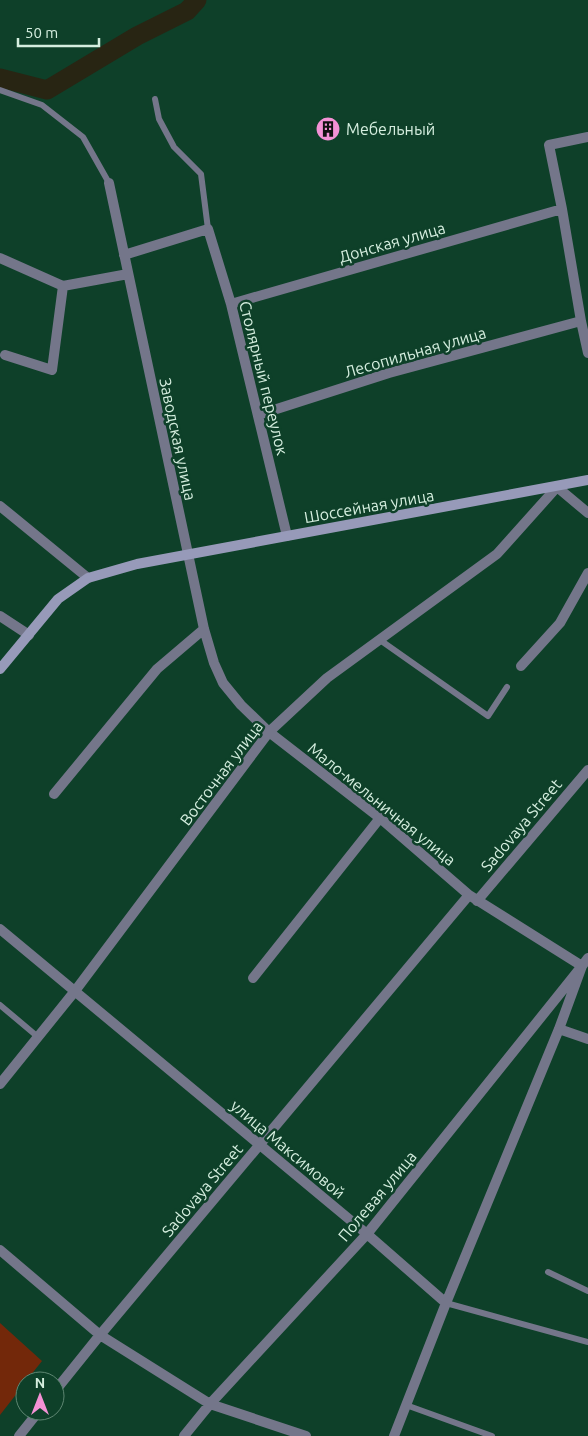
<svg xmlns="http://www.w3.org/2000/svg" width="588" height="1436" viewBox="0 0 588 1436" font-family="Ubuntu,sans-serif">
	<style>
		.green { fill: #73280a }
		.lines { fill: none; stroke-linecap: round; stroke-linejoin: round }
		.river { stroke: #282513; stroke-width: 19 }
		.service { stroke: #74768a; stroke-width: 6 }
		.minor { stroke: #74768a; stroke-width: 10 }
		.secondary { stroke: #979ab9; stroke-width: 10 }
		.labels { text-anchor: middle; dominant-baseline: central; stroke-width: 5; stroke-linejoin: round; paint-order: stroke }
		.poi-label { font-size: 16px; fill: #d5eedf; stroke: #0e4029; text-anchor: start }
		.street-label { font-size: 16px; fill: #d5eedf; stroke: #0e4029 }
	</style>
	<rect width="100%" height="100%" fill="#0e4029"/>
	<path class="green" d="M0,1323L42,1361L26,1381H25V1383L0,1415Z"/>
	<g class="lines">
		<path class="river" d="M0,78L47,90L137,36L187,11L197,0"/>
		<path class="service" d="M0,90L42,105L83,137L109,183
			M155,99L159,119L174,147L201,174L208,229
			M380,640L488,716L507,687
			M0,1005L38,1037
			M548,1272L588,1291
			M446,1303L588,1342
			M406,1405L492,1436"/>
		<path class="minor" d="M588,137L549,145L562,209L581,321L588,353
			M109,183L204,629L214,663L223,683L241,705L269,732L380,818L469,895L582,966L367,1234L210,1404L184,1436
			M124,255L208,229L231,304L287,536
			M0,258L63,286L128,274
			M231,304L562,209
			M5,355L52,370L63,286
			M258,415L389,373L581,321
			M0,506L88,578
			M0,616L29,635
			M521,666L560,623L588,573
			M54,794L157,669L204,629
			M477,901L588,770
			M0,929L367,1234L446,1303L394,1436
			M253,978L380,818
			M559,1029L588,1039
			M0,1084L75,991L269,732L327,678L497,554L557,487L588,513
			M0,1250L100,1335L210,1404L306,1436
			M446,1303L559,1029L582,966L588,958
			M55,1391L100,1335L469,895
			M19,1436L39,1411"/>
		<path class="secondary" d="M0,669L58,599L88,578L137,564L588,480"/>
	</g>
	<defs>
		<symbol id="building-disc" viewBox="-11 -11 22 22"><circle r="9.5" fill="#f391d5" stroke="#0e4029"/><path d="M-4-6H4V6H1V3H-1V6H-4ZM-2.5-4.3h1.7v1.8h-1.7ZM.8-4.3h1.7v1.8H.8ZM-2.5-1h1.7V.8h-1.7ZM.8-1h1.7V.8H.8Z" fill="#111"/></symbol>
	</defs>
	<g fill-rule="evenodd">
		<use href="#building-disc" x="314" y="115" width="28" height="28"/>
	</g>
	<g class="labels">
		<g class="poi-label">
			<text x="346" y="129">Мебельный</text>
		</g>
		<g class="street-label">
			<text transform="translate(392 242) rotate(-16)">Донская улица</text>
			<text transform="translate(415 352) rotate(-16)">Лесопильная улица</text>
			<text transform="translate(264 378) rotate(76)">Столярный переулок</text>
			<text transform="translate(178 439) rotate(78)">Заводская улица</text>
			<text transform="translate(369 506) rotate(-10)">Шоссейная улица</text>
			<text transform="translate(221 773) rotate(-53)">Восточная улица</text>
			<text transform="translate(382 804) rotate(39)">Мало-мельничная улица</text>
			<text transform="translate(521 825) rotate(-50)">Sadovaya Street</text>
			<text transform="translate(288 1149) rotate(40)">улица Максимовой</text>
			<text transform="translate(202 1190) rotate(-50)">Sadovaya Street</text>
			<text transform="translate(377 1196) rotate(-50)">Полевая улица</text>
		</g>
	</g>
	<g transform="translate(40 1396)"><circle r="24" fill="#0e4029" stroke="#5e8672"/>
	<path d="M0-4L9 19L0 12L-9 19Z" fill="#f391d5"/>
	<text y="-8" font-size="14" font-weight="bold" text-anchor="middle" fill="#d5eedf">N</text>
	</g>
	<path d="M18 38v8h81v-8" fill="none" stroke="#d5eedf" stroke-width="2.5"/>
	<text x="25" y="38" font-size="15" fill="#d5eedf" stroke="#0e4029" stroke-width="4" paint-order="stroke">50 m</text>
</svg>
